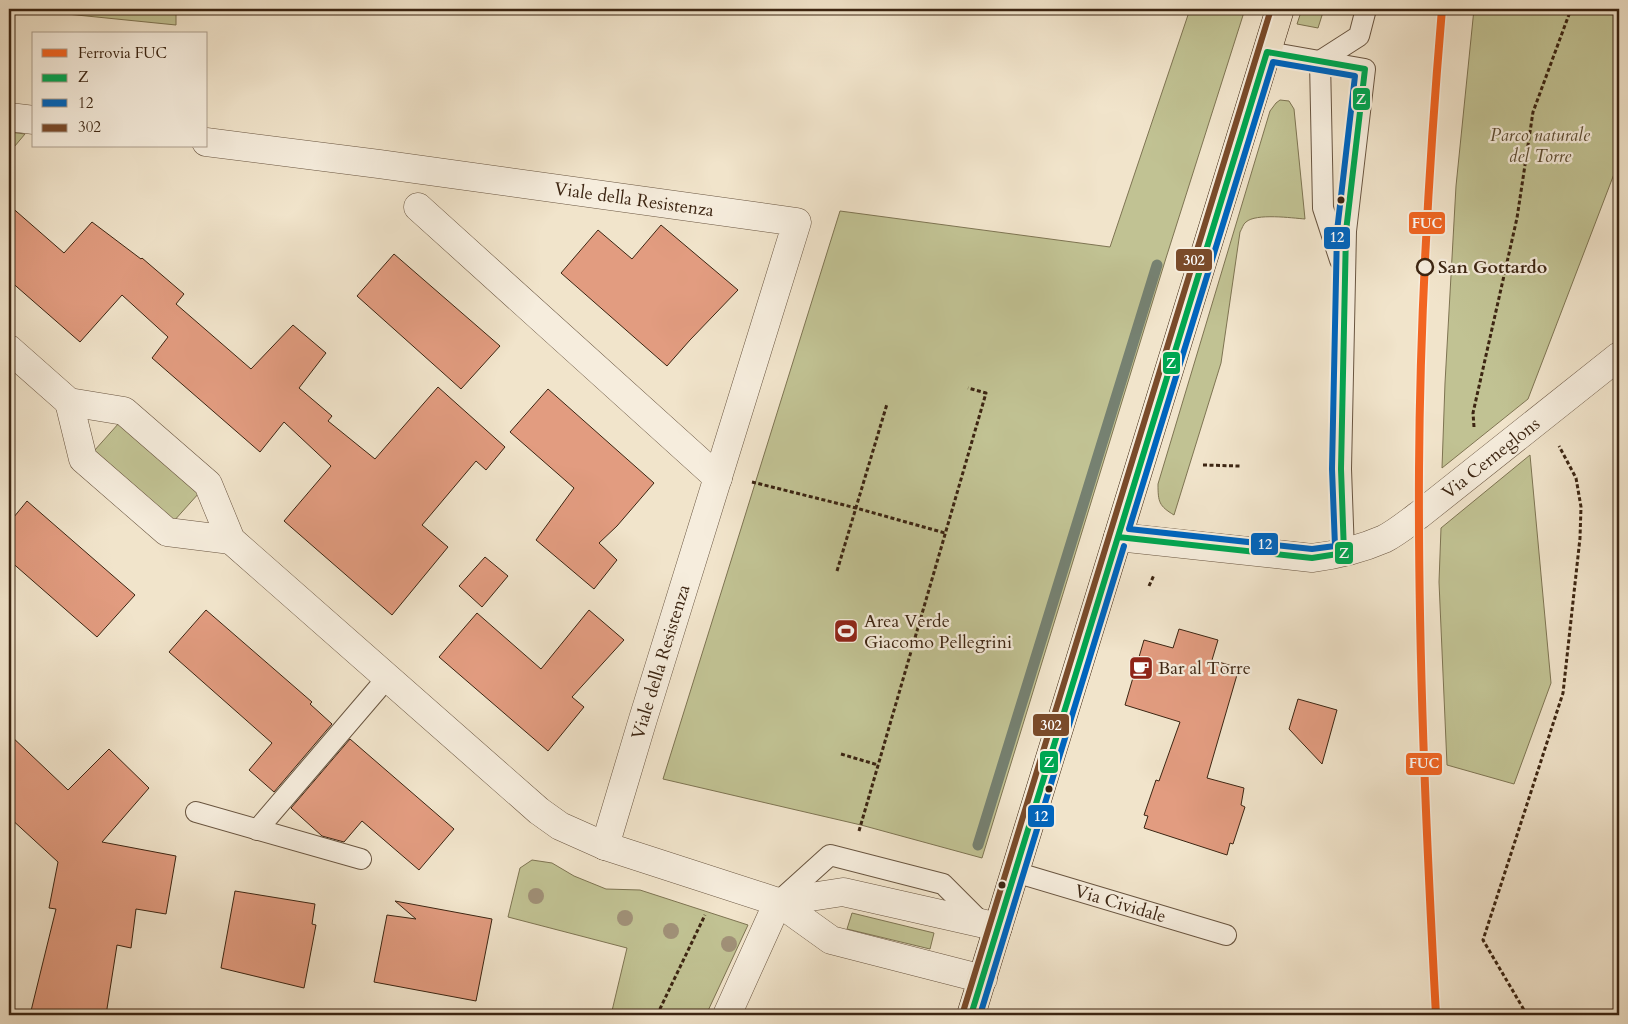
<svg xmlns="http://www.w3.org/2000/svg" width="1628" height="1024" viewBox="0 0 1628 1024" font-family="Cardo,serif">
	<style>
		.green { fill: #c1c293; stroke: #7e7452 }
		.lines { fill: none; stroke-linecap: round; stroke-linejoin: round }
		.stream { stroke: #768171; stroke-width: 11 }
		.building { fill: #e29c80; stroke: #3c2512 }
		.service-casing { stroke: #695540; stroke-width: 22 }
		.minor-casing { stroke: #695540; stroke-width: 29 }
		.primary-casing { stroke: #3c2512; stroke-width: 29 }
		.path { stroke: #3c2512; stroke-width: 3; stroke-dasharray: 4 2.5; stroke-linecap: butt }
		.service { stroke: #f6eddd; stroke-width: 20 }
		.minor { stroke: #f6eddd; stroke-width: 28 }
		.primary { stroke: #f1e4cb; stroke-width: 28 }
		.bus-1-casing { stroke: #f6eddd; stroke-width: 10 }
		.bus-2-casing { stroke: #f6eddd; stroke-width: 10 }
		.bus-3-casing { stroke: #f6eddd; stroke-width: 10 }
		.bus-1 { stroke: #00a651; stroke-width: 6 }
		.bus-2 { stroke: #0065bd; stroke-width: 6 }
		.bus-3 { stroke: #7a4b2a; stroke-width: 6 }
		.rail-1-casing { stroke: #f6eddd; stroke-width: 11 }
		.rail-1 { stroke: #f26522; stroke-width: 8 }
		.tree { fill: #a09077 }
		.bus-dot { fill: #3c2512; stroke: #f6eddd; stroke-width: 2 }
		.stop-dot { fill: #f6eddd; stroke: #3c2512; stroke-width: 2.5 }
		.labels { text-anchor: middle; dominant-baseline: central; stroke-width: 4.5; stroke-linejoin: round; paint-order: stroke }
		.park-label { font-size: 18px; font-style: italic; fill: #5d4c32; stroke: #f6eddd }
		.street-label { font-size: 18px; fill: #3c2512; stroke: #f6eddd }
		.stop-label { font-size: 18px; font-weight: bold; fill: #3c2512; stroke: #f6eddd; text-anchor: start }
		.poi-label { font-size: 18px; fill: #3c2512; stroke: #f6eddd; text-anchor: start }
		.line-badge { stroke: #f6eddd; stroke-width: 2 }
		.badge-label { font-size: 14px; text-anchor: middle; font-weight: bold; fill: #fff }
	</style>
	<rect width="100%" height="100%" fill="#f1e4cb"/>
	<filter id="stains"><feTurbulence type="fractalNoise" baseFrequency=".004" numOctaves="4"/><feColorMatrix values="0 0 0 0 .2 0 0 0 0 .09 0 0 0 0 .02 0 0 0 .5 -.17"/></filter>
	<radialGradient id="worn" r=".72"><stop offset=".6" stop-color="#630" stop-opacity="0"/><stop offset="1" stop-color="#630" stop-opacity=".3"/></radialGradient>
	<path class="green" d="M17,9H176V25Z
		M1190,9H1245L1166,258L982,858L861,825L663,779L840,211L1110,247Z
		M1302,9H1324L1318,28L1297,24Z
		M1474,9H1619V161L1528,399L1442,468L1445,383L1456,186Z
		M1280,100L1289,101L1294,109L1305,219C1292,218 1256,213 1246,222C1243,224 1242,229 1240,232L1221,363L1174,515C1159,506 1158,502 1158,484L1270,111L1276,103Z
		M9,132L25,134L9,153Z
		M119,423L199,493L173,522L94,451Z
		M1530,455L1551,683L1514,784L1447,765L1439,582L1441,528Z
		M532,860L552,863L574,876L606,889L640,890L748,925L706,1015H611L627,948L508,917L520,868Z
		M852,913L934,933L930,949L847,929Z"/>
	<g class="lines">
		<path class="stream" d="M978,845L1157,265"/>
	</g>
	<path class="building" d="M9,205L64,253L92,222L141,259L142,258L184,294L176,304L251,369L293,325L326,353L299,388L332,416L328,421L375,459L438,387L505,447L486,470L476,461L422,525L448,547L392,615L284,521L331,466L284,422L260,452L152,358L168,337L122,295L80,342L9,280Z
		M661,225L738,290L690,340L667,366L561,273L598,230L632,259Z
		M394,254L500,346L461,389L357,296Z
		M548,389L654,483L617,526L599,543L617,560L594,589L536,540L574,488L510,432Z
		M27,501L135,595L97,637L9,560V523Z
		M485,557L508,576L482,607L459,586Z
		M206,610L312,702L310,704L332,724L274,792L249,770L272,743L169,652Z
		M589,610L624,640L572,697L584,707L548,751L439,657L477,613L541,669Z
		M1179,629L1218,640L1212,660L1239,668L1207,778L1244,788L1241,805L1245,807L1233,844L1230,843L1227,855L1144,828L1148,816L1144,815L1156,780L1159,781L1180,722L1125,705L1144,640L1173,648Z
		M1298,699L1337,710L1322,764L1289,729Z
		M9,734L68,790L109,749L149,788L102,842L176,856L166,914L136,909L131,948L117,945L106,1015H30L56,909L49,908L58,862L9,817Z
		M350,739L454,829L419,870L362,821L344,842L322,836L291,808Z
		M235,891L315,904L312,924L316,925L304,988L221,968Z
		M395,901L492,919L476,1001L374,982L387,915L416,919Z"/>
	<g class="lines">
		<defs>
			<g id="service">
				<path d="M1267,52L1365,69L1346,231L1341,469L1344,553"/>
				<path d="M1320,61L1323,208L1340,260"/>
				<path d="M1320,61L1359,36L1366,9"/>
				<path d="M196,812L361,859"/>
				<path d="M257,830L387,678"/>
				<path id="s1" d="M1015,872L1226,935"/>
				<path d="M778,902L830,855L943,884L983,924"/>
			</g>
			<g id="minor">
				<path d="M9,117L34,120"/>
				<path id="s2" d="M206,142L379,164L797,222L643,719L605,846"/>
				<path d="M418,207L718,478"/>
				<path d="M9,349L69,402L124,411L208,484L231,540L539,811L560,826L605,846L778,902L831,940L983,979"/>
				<path d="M69,402L83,459L167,532L231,540"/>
				<path id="s3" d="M1118,537L1312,558C1337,555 1361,549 1384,539C1396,533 1408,523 1419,515L1619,356"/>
				<path d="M778,902L843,892L998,927"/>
				<path d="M727,1015L778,902"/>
			</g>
			<path id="primary" d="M971,1015L1280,9"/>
		</defs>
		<use href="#service" class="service-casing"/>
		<use href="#minor" class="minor-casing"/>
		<use href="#primary" class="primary-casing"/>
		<path class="path" d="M1474,427L1473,413L1517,218L1533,112L1571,9
			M1203,465L1240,466
			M752,482L856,508L945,533
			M837,571L887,404
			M1149,586L1154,575
			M841,754L878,765
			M859,831L986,393L968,388
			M657,1015L705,915
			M1527,1015L1483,940L1563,693L1580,538L1581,507L1576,478L1559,446"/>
		<use href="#service" class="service"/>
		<use href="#minor" class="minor"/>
		<use href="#primary" class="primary"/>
		<defs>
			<path id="bus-1" d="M971,1015L1267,52L1365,69L1346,231L1341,469L1344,553L1312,558L1118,537"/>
			<path id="bus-2" d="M1273,62L1355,76L1337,231L1332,469L1335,546L1312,549L1129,529Z
				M980,1015L1124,546"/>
			<path id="bus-3" d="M963,1012L1271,9"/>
		</defs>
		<use href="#bus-1" class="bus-1-casing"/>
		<use href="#bus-2" class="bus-2-casing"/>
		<use href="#bus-3" class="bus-3-casing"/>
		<use href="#bus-1" class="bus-1"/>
		<use href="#bus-2" class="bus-2"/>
		<use href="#bus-3" class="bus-3"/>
		<defs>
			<path id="rail-1" d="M1436,1015C1426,833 1418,651 1419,469C1420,315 1429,162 1442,9"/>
		</defs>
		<use href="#rail-1" class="rail-1-casing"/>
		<use href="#rail-1" class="rail-1"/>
	</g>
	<g class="tree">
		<circle cx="536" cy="896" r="8"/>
		<circle cx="625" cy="918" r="8"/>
		<circle cx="671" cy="931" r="8"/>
		<circle cx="729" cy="944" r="8"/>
	</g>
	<defs>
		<symbol id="stadium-square" viewBox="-11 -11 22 22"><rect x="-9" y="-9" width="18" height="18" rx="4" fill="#8f2418" stroke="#f6eddd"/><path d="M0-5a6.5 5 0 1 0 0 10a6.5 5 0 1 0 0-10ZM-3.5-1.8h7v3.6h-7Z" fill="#fff"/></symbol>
		<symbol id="cafe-square" viewBox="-11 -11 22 22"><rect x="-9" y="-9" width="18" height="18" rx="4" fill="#8f2418" stroke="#f6eddd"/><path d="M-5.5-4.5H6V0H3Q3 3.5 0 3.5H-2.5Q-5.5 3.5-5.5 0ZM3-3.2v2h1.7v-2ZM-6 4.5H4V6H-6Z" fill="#fff"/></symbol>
	</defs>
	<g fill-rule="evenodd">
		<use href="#stadium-square" x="832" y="617" width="28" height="28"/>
		<use href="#cafe-square" x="1127" y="654" width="28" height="28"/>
	</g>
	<g class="bus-dot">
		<circle cx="1341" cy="200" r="4.5"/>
		<circle cx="1049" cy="789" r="4.5"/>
		<circle cx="1002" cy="885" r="4.5"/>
	</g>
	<circle class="stop-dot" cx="1425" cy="267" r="8"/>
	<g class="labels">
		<g class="park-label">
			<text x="1540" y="135">Parco naturale<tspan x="1540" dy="21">del Torre</tspan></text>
		</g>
		<g class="street-label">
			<text stroke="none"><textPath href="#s2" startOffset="432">Viale della Resistenza</textPath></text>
			<text stroke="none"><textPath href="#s3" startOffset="404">Via Cerneglons</textPath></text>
			<text transform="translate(661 662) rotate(-73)">Viale della Resistenza</text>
			<text stroke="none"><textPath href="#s1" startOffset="110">Via Cividale</textPath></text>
		</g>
		<g class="stop-label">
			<text x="1438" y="267">San Gottardo</text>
		</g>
		<g class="poi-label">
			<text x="864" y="621">Area Verde<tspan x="864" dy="21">Giacomo Pellegrini</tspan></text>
			<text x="1158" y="668">Bar al Torre</text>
		</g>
	</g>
	<g class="line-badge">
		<rect x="1352" y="87" width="19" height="24" rx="5" fill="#00a651"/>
		<rect x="1408" y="211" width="38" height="24" rx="5" fill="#f26522"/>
		<rect x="1323" y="226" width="28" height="24" rx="5" fill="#0065bd"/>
		<rect x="1175" y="248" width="38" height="24" rx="5" fill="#7a4b2a"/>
		<rect x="1162" y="351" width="19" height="24" rx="5" fill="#00a651"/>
		<rect x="1250" y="532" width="29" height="24" rx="5" fill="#0065bd"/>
		<rect x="1334" y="541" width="20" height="24" rx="5" fill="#00a651"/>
		<rect x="1032" y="713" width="38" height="24" rx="5" fill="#7a4b2a"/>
		<rect x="1039" y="750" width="20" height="24" rx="5" fill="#00a651"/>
		<rect x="1405" y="752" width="38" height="24" rx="5" fill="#f26522"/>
		<rect x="1027" y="804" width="28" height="24" rx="5" fill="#0065bd"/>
	</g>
	<g class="badge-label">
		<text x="1361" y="104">Z</text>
		<text x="1427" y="228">FUC</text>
		<text x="1337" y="242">12</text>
		<text x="1194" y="265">302</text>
		<text x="1171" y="368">Z</text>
		<text x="1265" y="549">12</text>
		<text x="1344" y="558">Z</text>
		<text x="1051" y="730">302</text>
		<text x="1049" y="767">Z</text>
		<text x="1424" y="768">FUC</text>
		<text x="1041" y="821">12</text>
	</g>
	<rect width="1628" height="1024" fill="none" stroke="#f1e4cb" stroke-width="30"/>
	<rect x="10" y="10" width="1608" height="1004" fill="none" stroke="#3c2512" stroke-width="2.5"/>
	<rect x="15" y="15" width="1598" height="994" fill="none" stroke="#3c2512"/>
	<rect x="32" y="32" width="175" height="115" fill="#f6eddd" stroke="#ac9d8c"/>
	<rect x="42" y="49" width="25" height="8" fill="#f26522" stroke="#ac9d8c"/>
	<text x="78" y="58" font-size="15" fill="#3c2512">Ferrovia FUC</text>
	<rect x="42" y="74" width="25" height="8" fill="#00a651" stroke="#ac9d8c"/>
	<text x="78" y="82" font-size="15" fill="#3c2512">Z</text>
	<rect x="42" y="99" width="25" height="8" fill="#0065bd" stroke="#ac9d8c"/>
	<text x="78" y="108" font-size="15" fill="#3c2512">12</text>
	<rect x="42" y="124" width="25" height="8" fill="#7a4b2a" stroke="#ac9d8c"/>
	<text x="78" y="132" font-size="15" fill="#3c2512">302</text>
	<rect width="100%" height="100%" filter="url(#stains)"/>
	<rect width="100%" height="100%" fill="url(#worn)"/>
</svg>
